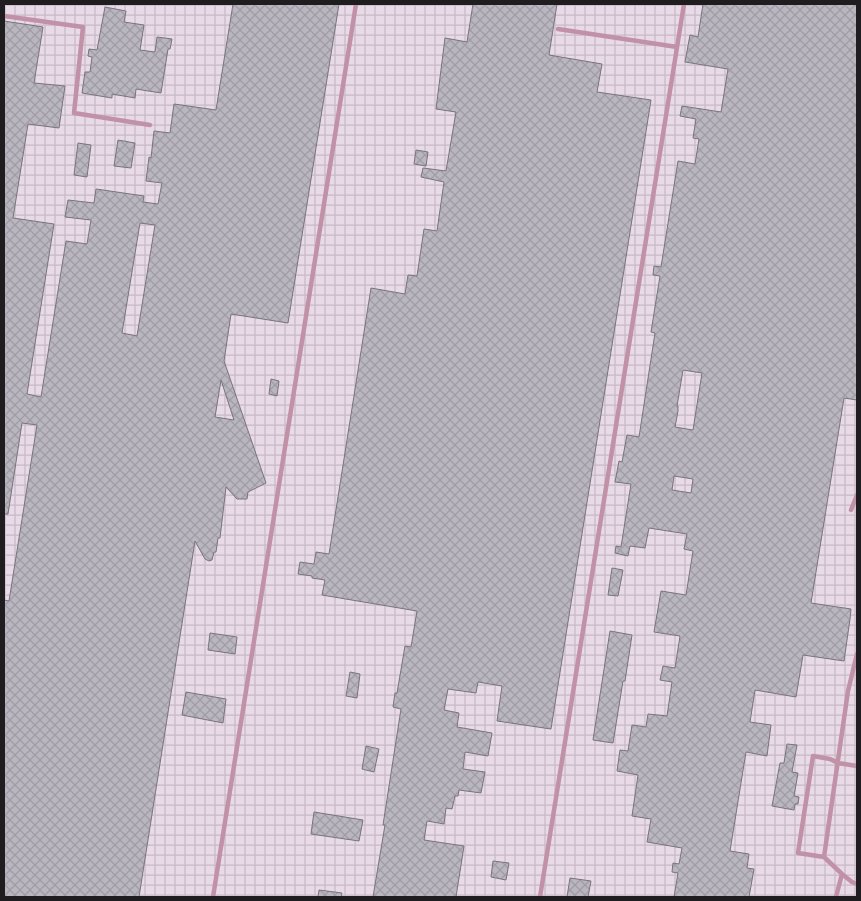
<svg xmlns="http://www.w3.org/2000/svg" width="861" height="901" viewBox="0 0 861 901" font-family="'Titillium Web',sans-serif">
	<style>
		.industrial { fill: url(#industrial-grid) }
		.building { fill: url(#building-cross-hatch); stroke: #78747c; fill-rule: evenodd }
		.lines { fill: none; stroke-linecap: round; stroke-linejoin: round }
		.lane { stroke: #c191a7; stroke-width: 4.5 }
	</style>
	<defs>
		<pattern id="industrial-grid" width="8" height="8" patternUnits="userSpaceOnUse" patternTransform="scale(1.25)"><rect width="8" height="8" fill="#e8dae7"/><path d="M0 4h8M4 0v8" fill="none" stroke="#c7bbc6"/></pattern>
		<pattern id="building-cross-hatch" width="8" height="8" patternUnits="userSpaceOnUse" patternTransform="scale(1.25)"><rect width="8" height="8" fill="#bab6bf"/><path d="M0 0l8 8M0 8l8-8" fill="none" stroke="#9f9ca4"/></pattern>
	</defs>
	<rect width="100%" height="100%" fill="#efe7ee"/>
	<path class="industrial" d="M4,4H857V897H4Z"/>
	<path class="building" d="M233,4H339L288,323L231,314L224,361L266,483L248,492L247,499H237L226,487L220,538H218L216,552H214L212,560L209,561L205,559L195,541L139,897H4V600L9,601L37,425L22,423L8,514H4V21L43,27L34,83L65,86L59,128L28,124L13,218L54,224L27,394L41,397L66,241L87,244L91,220L65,217L68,200L94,203L96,189L144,196L143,202L158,204L162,183L146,181L149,157L151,158L154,131L170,133L174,104L216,110ZM140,223L155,225L137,336L122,333ZM221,380L234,420L215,417Z
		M473,4H557L549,55L602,64L597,92L651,100L551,729L497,721L502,686L478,682L476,693L448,689L444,710L459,713L457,727L492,733L488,756L465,752L463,769L485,772L481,793L459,790L458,796H455L452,809L446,808L444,824L427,821L424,840L464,846L456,897H373L385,825H383L401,709L393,707L395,693H397L405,646L411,647L417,611L322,595L325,580L312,578V576L298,574L300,562L314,564L316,552L329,554L371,288L405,294L408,275L417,276L424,229L437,231L444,182L421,177L423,168L446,171L456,112L436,109L445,38L467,42Z
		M703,4H857V400L844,398L811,603L851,609L850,619L844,661L803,655L796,697L755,690L750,722L771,725L767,756L746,752L730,851L749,854L747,868L754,869L749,897H674L678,873L672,872L673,863L679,864L682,848L647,842L651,819L632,816L638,775L617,771L620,750L628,751L632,725L646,727L648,714L667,716L672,682L660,680L663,666L675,668L680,636L654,632L661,591L686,595L693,551L684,549L687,534L649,528L645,548L630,546L628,556L615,553L616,546L621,547L631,484L615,482L619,461L622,462L627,435L639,437L655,333L651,332L660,276L653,275L654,266L661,267L678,161L695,164L699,139L693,138L696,119L680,116L682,106L721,112L728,69L685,62L690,35L698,37ZM683,370L702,373L693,430L675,427L678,411V406H677ZM674,476L693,479L691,493L672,490Z
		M105,7L126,11L124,22L144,25L140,50L155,52L157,37L172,39L170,49H168L161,93L136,89L135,98L112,94V98L82,93L85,72H90L92,57L88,56L89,49L97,50Z
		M118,140L135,143L131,168L114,166Z
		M78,143L91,145L87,177L74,175Z
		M416,150L428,152L426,166L414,164Z
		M271,379L279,381L277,396L269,394Z
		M612,568L623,570L618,596L608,595Z
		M610,631L632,635L625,681H623L613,743L593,740Z
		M210,633L237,637L235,654L208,650Z
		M350,672L360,674L357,698L346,696Z
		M186,692L226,699L223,723L182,715Z
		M787,744L797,745L792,772L798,773L794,796L799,797L798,804H795L794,810L772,806L780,763H784Z
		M366,746L379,749L374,772L362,769Z
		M314,812L363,820L359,841L311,834Z
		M493,861L509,863L506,880L491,877Z
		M570,878L591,881L588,897H567Z
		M319,890L342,893L341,897H318Z"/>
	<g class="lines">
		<path class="lane" d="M4,16L83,27L74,113L150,125
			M558,29L677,47
			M851,510L857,495
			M824,857L798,853L813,756L830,759L838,763L857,766
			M842,874L852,882L857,884
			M213,897L356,4
			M540,897L684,4
			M836,897L842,874L824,857L848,691L857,654"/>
	</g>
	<rect width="861" height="901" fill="none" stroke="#1f1d1f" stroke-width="10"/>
</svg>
